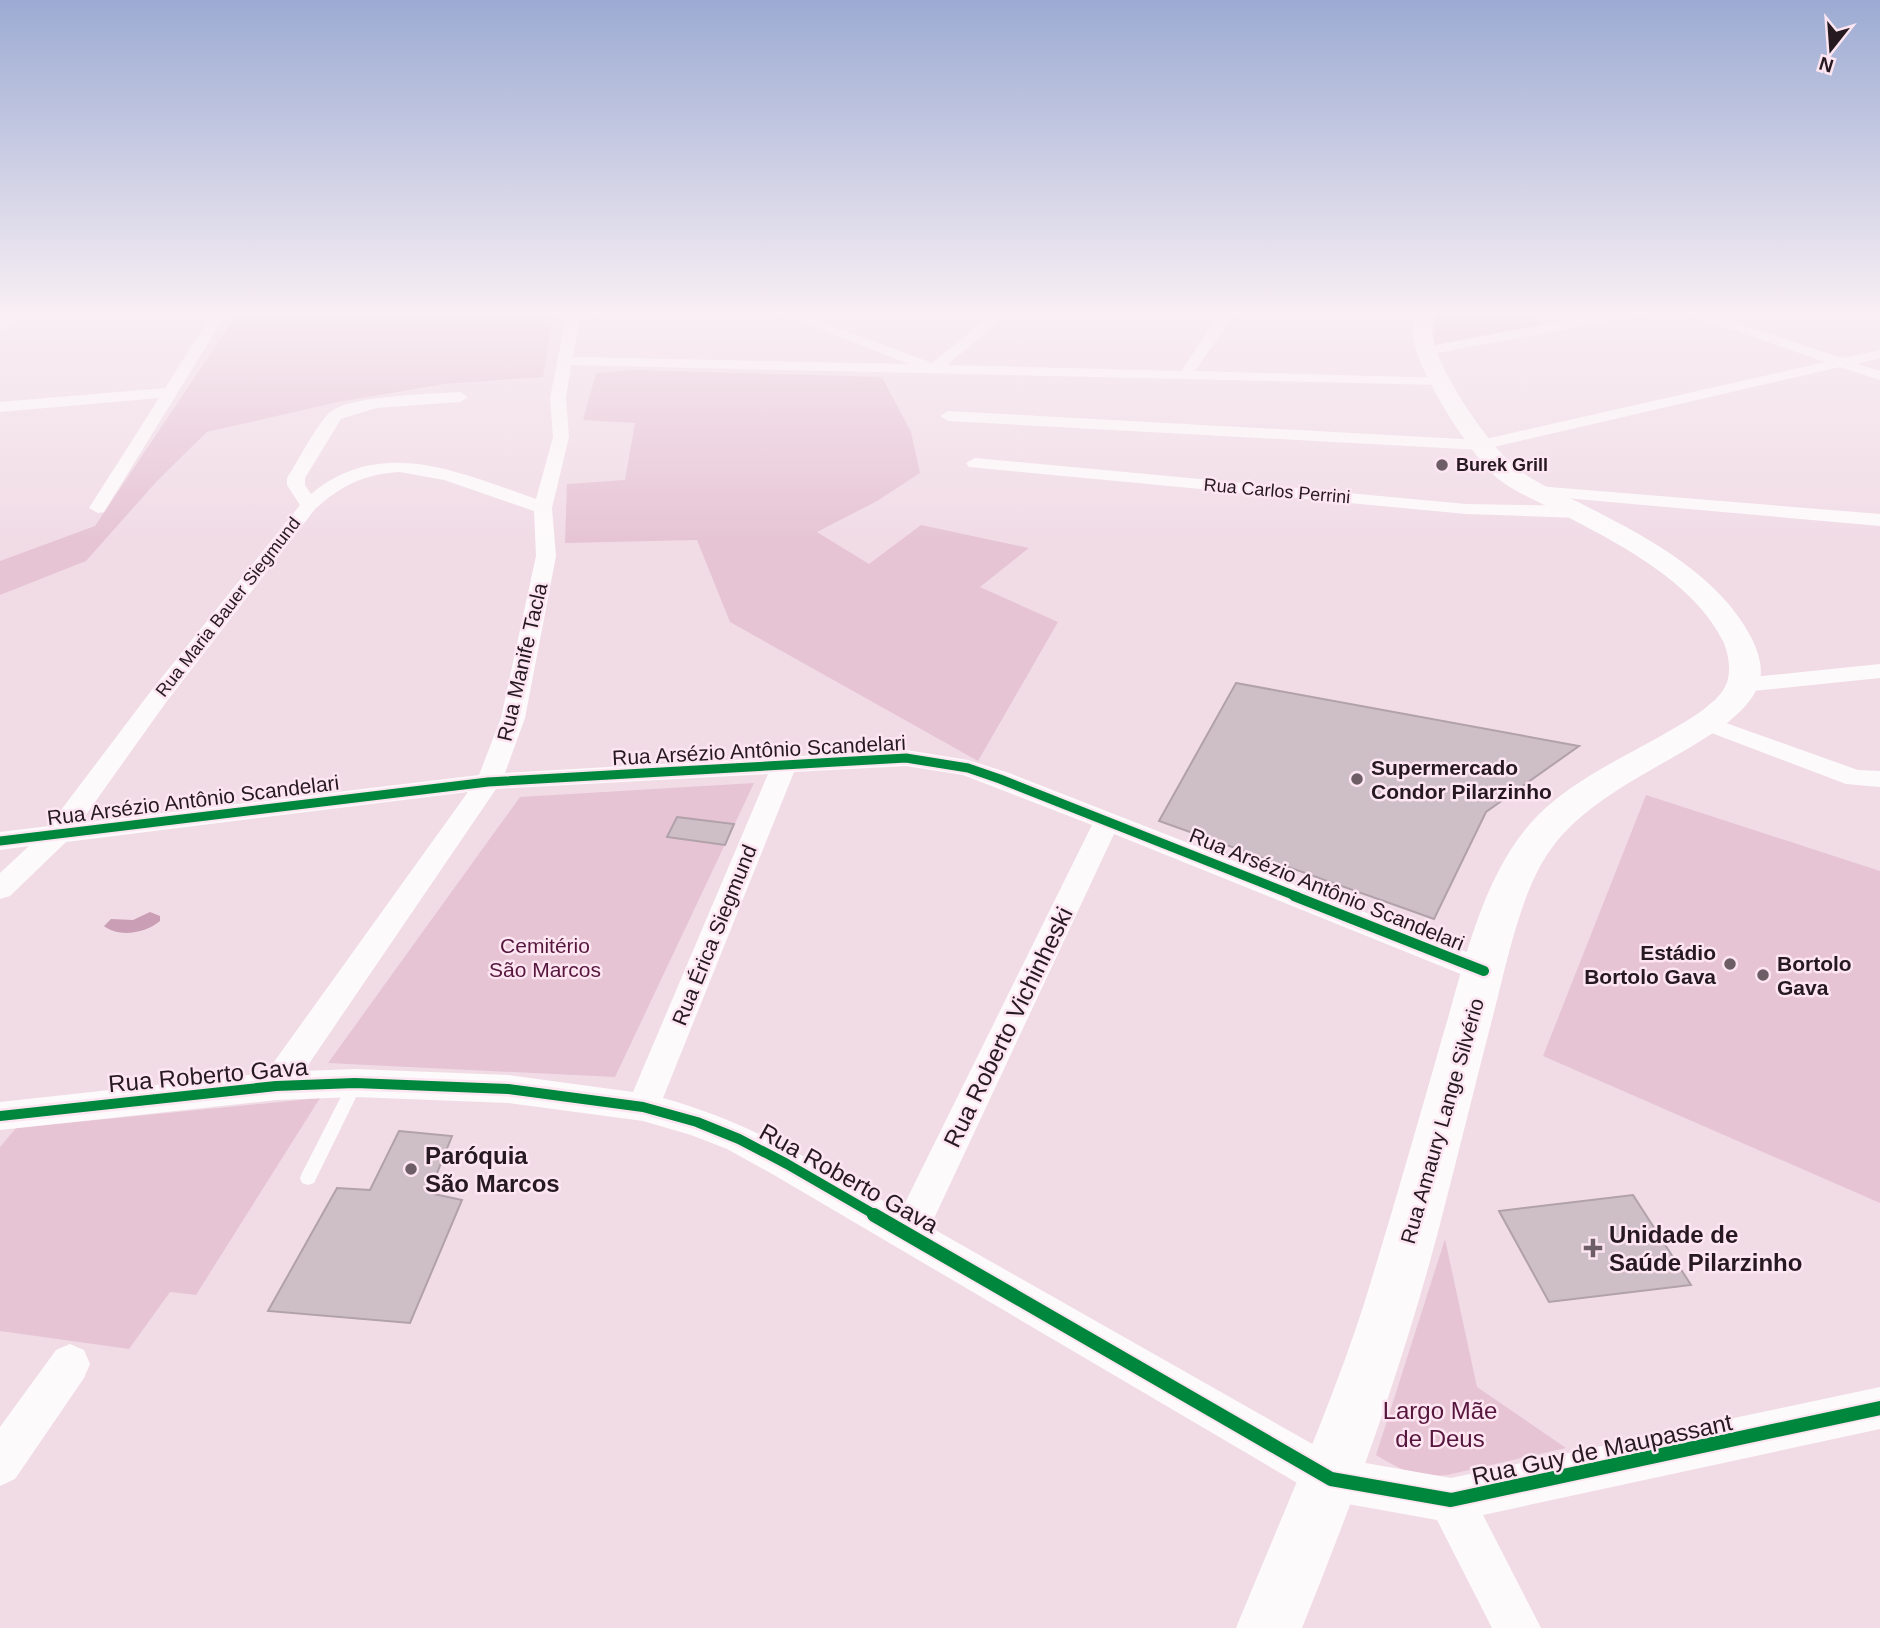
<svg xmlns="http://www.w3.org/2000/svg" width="1880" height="1628" viewBox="0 0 1880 1628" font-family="Arial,sans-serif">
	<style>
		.green { fill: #e6c4d4 }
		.water { fill: #ca9eb4 }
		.building { fill: #cebec6; stroke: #b1a1a8; stroke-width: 2 }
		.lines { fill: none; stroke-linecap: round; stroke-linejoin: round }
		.service { fill: #fdfafb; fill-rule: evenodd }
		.minor { fill: #fdfafb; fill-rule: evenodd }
		.secondary { fill: #fdfafb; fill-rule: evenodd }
		.cycleway-far2-casing { stroke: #fde6f1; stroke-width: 13 }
		.cycleway-far1-casing { stroke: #fde6f1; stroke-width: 15 }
		.cycleway-casing { stroke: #fde6f1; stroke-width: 18 }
		.cycleway-far2 { stroke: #00873e; stroke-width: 9 }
		.cycleway-far1 { stroke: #00873e; stroke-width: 10 }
		.cycleway { stroke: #00873e; stroke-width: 14 }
		.poi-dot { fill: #6d5d65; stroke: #fde6f1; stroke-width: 2.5 }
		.labels { text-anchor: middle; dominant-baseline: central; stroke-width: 5; stroke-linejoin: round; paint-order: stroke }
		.far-poi-label { font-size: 18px; font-weight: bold; fill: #261920; stroke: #fde6f1; text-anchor: start }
		.far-street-label { font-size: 18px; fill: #261920; stroke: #fde6f1 }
		.street-label { font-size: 21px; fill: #261920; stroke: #fde6f1 }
		.poi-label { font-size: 21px; font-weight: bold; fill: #261920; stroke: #fde6f1; text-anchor: start }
		.park-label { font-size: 21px; fill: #56163d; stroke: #fde6f1 }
		.near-street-label { font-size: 24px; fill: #261920; stroke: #fde6f1 }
		.near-poi-label { font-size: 24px; font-weight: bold; fill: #261920; stroke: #fde6f1; text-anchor: start }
		.near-park-label { font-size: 24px; fill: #56163d; stroke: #fde6f1 }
	</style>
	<rect width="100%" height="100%" fill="#f1dce6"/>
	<path class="green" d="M239,311H526L552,320L543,377L445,384L338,402L207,432L157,481L86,561L0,595V561L95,526Z
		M1439,311H1506L1543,324L1434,345L1435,322Z
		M633,370L882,377L911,432L920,473L877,501L817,532L869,564L921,525L1029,548L980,587L1058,622L978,761L730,622L697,540L565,543L567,484L625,480L635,423L583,420L596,373Z
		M754,783L615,1077L328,1063L520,797Z
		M1646,795L1880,871V1203L1543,1056Z
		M320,1098L196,1295L170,1292L129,1349L0,1331V1147L16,1128Z
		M1445,1239L1477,1387L1566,1448L1447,1475C1416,1478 1403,1471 1376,1455Z"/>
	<path class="water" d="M150,912L160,916V921C146,933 119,938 104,926L111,919L133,920Z"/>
	<path class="building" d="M1236,683L1579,746L1486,812L1434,919L1159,821Z
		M677,817L734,824L725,845L667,837Z
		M399,1131L452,1136L429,1193L462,1200L410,1323L268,1311L337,1188L370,1190Z
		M1633,1195L1691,1285L1549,1302L1499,1211Z"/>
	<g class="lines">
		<path class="service" d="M355,1077L360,1079L363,1083L314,1183L308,1185L302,1183L300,1178L302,1173L350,1079Z"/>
		<path class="minor" d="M7,311H22L5,328L0,329V318Z
			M214,311H228L104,512L98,513L89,508L159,398L0,412V402L165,388Z
			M548,311H605L603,314L579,319L573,357L909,364L773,311H792L932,363L996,311H1011L947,365L1181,371L1222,311H1236L1195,371L1447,378L1449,381L1447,384L1442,385L571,365L566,398L569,437L552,508L556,556L525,718L505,773L906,750L968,760L1009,773L1495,963L1499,971L1495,979L1484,982L1473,979L1114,834L930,1227L1337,1458L1451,1478L1880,1387V1429L1483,1515L1541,1628H1492L1437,1520L1331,1501L1316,1494L774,1175L727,1149L691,1135L643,1121L508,1103L355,1097L276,1100L0,1130V1102L266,1073L468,792L66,842L10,896L0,899V873L29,846L0,850V832L49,826L151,691L300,505L287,485V478C300,458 312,432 328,414C346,395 433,394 460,392L468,397L460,402L376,408L341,419L305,478V485L311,494C382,435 460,473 536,499L553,437L550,398L566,318ZM400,472L444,480L534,511L536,556L501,718L479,775L80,823L167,701L315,509C342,485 364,474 400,472ZM906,766L963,775L1092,825L901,1211C824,1167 750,1122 663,1098L794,772ZM768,774L633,1092L508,1075L355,1069L304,1071L496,789Z
			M1619,311H1647L1640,315L1426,355L1419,351L1426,347Z
			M1680,311H1700L1842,358L1880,350V358L1857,364L1880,371V380L1840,367L1481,450L948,421L940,416L948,411L1481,440L1825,362Z
			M975,458L1466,504L1579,506L1588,512L1579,518L1466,514L969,467L966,463Z
			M1537,486L1880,514V526L1531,495L1528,491Z
			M1880,664V678L1743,692L1735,690L1732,685L1735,680L1743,678Z
			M1709,717L1858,770L1880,771V787L1846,784L1701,729L1697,724L1701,719Z
			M70,1344L84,1350L90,1364L84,1378L15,1479L0,1486V1427L56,1350Z"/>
		<path class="secondary" d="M1417,311H1435C1434,318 1431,325 1432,332C1433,365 1491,449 1518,469C1536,483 1558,492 1578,502C1641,534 1717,572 1751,637C1758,651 1764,668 1759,683C1754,700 1739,713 1726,724C1670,765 1592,792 1551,849C1522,888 1507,961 1495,1008C1476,1081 1458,1155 1439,1228C1403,1365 1355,1497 1302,1628H1236C1280,1520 1328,1415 1364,1304C1391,1217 1416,1129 1441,1042C1463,970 1479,884 1529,825C1571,775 1649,748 1703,710C1711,703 1720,697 1725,687C1732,674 1729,654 1723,641C1693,581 1619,544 1562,514C1542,503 1520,495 1501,481C1473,460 1413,367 1413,332C1412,325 1415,317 1417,311Z"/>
		<defs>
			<path id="cycleway-far2" d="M0,841L488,782L906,758L968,768L1000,779L1298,897"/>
			<path id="cycleway-far1" d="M1294,896L1484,971
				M0,1116L276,1086L355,1083L508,1089L643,1107L697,1122L739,1139L787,1164L877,1216"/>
			<path id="cycleway" d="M874,1215L1331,1479L1451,1500L1880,1408"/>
		</defs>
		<use href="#cycleway-far2" class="cycleway-far2-casing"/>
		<use href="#cycleway-far1" class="cycleway-far1-casing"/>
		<use href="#cycleway" class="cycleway-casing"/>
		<use href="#cycleway-far2" class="cycleway-far2"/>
		<use href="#cycleway-far1" class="cycleway-far1"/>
		<use href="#cycleway" class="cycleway"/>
	</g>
	<linearGradient id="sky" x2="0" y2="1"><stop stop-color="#9cabd3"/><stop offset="0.58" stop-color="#f9eff4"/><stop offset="1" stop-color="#f9eff4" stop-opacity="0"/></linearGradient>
	<rect width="1880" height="539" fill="url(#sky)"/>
	<g class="poi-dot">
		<circle cx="1442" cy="465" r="7"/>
		<circle cx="1357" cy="779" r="7"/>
		<circle cx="1730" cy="964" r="7"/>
		<circle cx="1763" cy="975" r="7"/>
		<circle cx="411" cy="1169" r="7"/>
		<path d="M1589.5 1237.5h7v7h7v7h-7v7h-7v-7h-7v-7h7z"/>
	</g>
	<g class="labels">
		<g class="far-poi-label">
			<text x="1456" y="465">Burek Grill</text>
		</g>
		<g class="far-street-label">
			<text transform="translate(1277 491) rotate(5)">Rua Carlos Perrini</text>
			<text transform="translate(228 607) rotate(-52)">Rua Maria Bauer Siegmund</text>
		</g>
		<g class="street-label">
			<text transform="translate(522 662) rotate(-77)">Rua Manife Tacla</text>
			<text transform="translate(759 750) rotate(-3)">Rua Arsézio Antônio Scandelari</text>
			<text transform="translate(193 800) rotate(-7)">Rua Arsézio Antônio Scandelari</text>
			<text transform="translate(1327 889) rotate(22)">Rua Arsézio Antônio Scandelari</text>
			<text transform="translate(714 935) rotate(-68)">Rua Érica Siegmund</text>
			<text transform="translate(1442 1121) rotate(-74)">Rua Amaury Lange Silvério</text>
		</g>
		<g class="poi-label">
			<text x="1371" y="767">Supermercado<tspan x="1371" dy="24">Condor Pilarzinho</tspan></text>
			<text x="1716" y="952" text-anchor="end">Estádio<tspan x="1716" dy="24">Bortolo Gava</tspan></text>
			<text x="1777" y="963">Bortolo<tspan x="1777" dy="24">Gava</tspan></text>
		</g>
		<g class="park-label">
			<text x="545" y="945">Cemitério<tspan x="545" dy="24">São Marcos</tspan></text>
		</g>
		<g class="near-street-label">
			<text transform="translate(1008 1027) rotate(-64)">Rua Roberto Vichinheski</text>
			<text transform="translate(208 1075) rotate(-5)">Rua Roberto Gava</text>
			<text transform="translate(849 1178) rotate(29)">Rua Roberto Gava</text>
			<text transform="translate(1602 1449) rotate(-12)">Rua Guy de Maupassant</text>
		</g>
		<g class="near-poi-label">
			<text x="425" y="1155">Paróquia<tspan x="425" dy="28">São Marcos</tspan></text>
			<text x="1609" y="1234">Unidade de<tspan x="1609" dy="28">Saúde Pilarzinho</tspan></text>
		</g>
		<g class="near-park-label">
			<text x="1440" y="1410">Largo Mãe<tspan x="1440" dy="28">de Deus</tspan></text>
		</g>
	</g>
	<g transform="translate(1831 49) rotate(197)" stroke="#fde6f1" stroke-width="5" paint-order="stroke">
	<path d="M0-5L12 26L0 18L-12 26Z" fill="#261920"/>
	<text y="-10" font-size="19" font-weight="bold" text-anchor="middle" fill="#261920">N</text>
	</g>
</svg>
